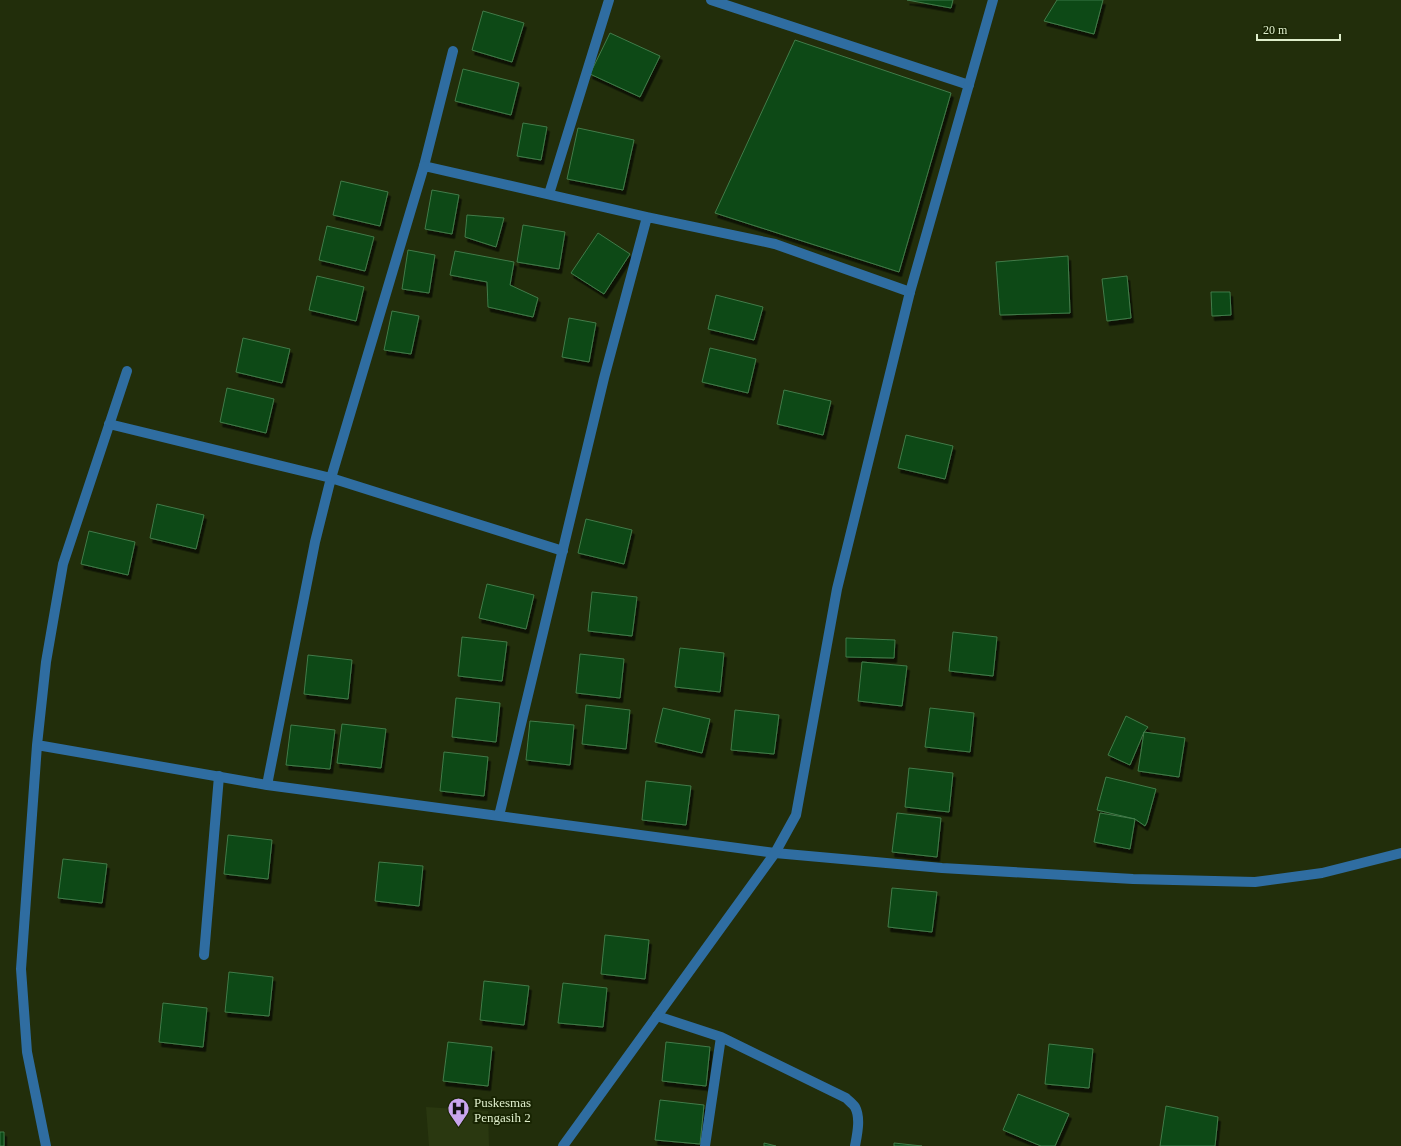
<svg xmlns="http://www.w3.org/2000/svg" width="1401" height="1146" viewBox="0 0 1401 1146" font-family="'Times New Roman',serif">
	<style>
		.built { fill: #2a3810 }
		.building { fill: #074917; stroke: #437b49; filter: url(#shadow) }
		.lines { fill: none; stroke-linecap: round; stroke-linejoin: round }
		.service { stroke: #2f6da1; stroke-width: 10 }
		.minor { stroke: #2f6da1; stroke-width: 10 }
		.tertiary { stroke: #2f6da1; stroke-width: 10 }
		.labels { text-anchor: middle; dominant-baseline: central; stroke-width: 4; stroke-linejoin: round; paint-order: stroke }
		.poi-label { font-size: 13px; fill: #dfeecc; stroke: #182402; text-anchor: start }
	</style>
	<defs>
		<filter id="shadow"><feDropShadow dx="2.5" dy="4.5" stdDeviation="0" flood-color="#0009"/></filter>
	</defs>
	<rect width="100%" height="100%" fill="#222e0b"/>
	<path class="built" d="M426,1107L488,1111L489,1146H429Z"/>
	<path class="building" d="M907,0H953L951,8Z
		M1057,0H1103L1094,34L1044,21Z
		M483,11L524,23L512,62L472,50Z
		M610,33L660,56L640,97L590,74Z
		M795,40L951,93L899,272L715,213Z
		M463,69L519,83L511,115L455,101Z
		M523,123L547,127L541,160L517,156Z
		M578,128L634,140L623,190L567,179Z
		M341,181L388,192L380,226L333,215Z
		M432,190L459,195L452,234L425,229Z
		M467,215L504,218L496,247L465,237Z
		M523,225L565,232L559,269L517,262Z
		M327,226L374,237L365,271L319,260Z
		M598,233L630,254L604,294L571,273Z
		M408,250L435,255L429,293L402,289Z
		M455,251L514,262L510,285L538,298L533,317L488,307L487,282L450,275Z
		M1068,256L1070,313L1000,315L996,262Z
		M317,276L364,287L356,321L309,310Z
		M1127,276L1131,318L1107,321L1102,279Z
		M1211,292H1230L1231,315L1212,316Z
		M716,295L763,307L754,340L708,329Z
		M392,311L419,316L411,354L384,350Z
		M569,318L596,323L589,362L562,357Z
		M243,338L290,349L282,383L236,372Z
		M710,348L756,359L748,393L702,382Z
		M227,388L274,399L266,433L220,422Z
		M784,390L831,401L823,435L777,424Z
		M906,435L953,446L945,479L898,468Z
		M157,504L204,515L196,549L150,538Z
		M586,519L632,530L624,564L578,553Z
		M89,531L135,542L128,575L81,564Z
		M487,584L534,595L526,629L479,618Z
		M592,592L637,597L632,636L588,631Z
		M953,632L997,637L993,676L949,671Z
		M462,637L507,642L502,681L458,676Z
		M846,638L895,640L894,658L846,657Z
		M680,648L724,653L720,692L675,687Z
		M580,654L624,659L620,698L576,693Z
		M308,655L352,660L348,699L304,694Z
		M862,662L907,666L902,706L858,701Z
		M456,698L500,703L496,742L452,737Z
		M586,705L630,710L626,749L582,744Z
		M663,708L710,719L702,753L655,742Z
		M930,708L974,713L970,752L925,747Z
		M735,710L779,715L774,754L731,750Z
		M1126,716L1148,727L1144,732L1130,765L1108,755Z
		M530,721L574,725L570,765L526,760Z
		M342,724L386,729L381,768L337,763Z
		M291,725L335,730L330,769L286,765Z
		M1144,732L1185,738L1179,777L1138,771Z
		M444,752L488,757L484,796L440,791Z
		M909,768L953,773L949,812L905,807Z
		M1106,777L1156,789L1147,822L1145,826L1135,819L1097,810Z
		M646,781L691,786L686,825L642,820Z
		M897,813L941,818L937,857L892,852Z
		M1100,813L1135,819L1130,849L1094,842Z
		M228,835L272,840L268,879L224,874Z
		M63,859L107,864L102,903L58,898Z
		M379,862L423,866L419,906L375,901Z
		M892,888L937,892L932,932L888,927Z
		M605,935L649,940L645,979L601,974Z
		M229,972L273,977L269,1016L225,1012Z
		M484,981L529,986L524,1025L480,1020Z
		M563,983L607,988L603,1027L558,1023Z
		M163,1003L207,1008L203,1047L159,1042Z
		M448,1042L492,1047L488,1086L443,1081Z
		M666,1042L710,1047L706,1086L662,1081Z
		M1049,1044L1093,1049L1089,1088L1045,1084Z
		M1018,1094L1069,1114L1055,1146H1041L1003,1130Z
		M660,1100L704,1105L700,1144L655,1140Z
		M1166,1106L1218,1117L1215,1146H1160Z
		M0,1132H4V1146H0Z
		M764,1143L776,1146H764Z
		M894,1143L922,1146H894Z"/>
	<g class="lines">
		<path class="service" d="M424,166L453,51
			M204,955L219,776"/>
		<path class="minor" d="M711,0L969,85
			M549,194L609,0
			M109,424L331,478L563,551
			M37,745L267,785L775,853L942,868L1133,879L1255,882L1322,873L1401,853
			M267,785L315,542L331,478L424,166L647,217L775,244L910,292
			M499,816L604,378L647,217
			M657,1016L721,1037L846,1098C849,1101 853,1104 855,1107C861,1118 857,1135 855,1146
			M46,1146L27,1052L21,969L37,745L46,662L63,564L127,371
			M705,1146L721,1037"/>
		<path class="tertiary" d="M563,1146L775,853L796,815L837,589L910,292L993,0"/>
	</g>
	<defs>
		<symbol id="hospital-pin" viewBox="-11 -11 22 30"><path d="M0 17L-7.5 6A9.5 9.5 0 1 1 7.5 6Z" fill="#c9a5ee" stroke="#182402"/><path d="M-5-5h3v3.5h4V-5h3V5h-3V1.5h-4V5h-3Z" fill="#111"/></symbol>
	</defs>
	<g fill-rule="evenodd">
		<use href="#hospital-pin" x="446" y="1096" width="25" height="34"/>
	</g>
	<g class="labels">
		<g class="poi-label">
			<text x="474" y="1102">Puskesmas<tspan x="474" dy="15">Pengasih 2</tspan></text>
		</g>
	</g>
	<path d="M1257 34v6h83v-6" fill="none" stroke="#dfeecc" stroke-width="2"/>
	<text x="1263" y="34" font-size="12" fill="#dfeecc" stroke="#182402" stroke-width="3" paint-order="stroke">20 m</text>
</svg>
